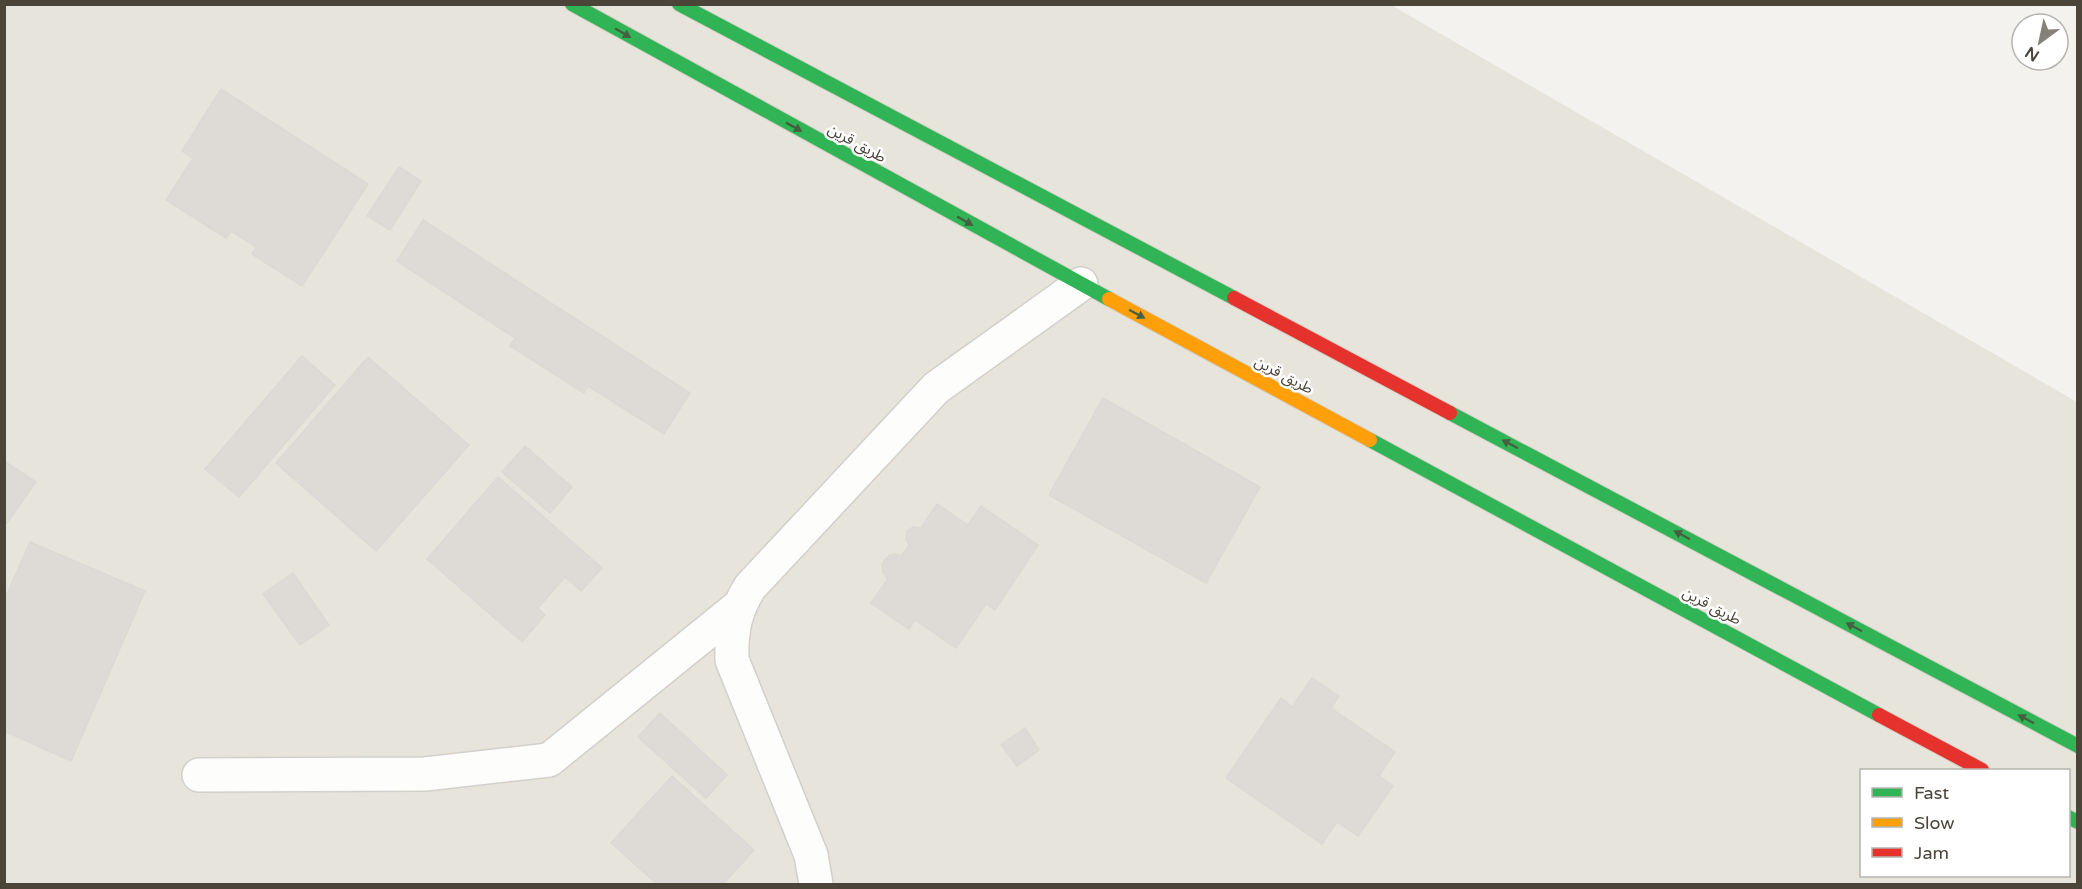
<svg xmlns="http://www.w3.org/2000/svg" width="2082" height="889" viewBox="0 0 2082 889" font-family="'Varela Round','Noto Sans Arabic',sans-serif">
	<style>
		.residential { fill: #e7e4dc; fill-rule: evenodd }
		.building { fill: #dedbd6; stroke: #dcd9d4; stroke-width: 1.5 }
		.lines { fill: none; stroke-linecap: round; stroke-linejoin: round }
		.street-casing { stroke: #d2d0cb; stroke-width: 36 }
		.fast-casing { stroke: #d3cfc5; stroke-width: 16 }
		.slow-casing { stroke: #d3cfc5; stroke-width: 16 }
		.jam-casing { stroke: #d3cfc5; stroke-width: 16 }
		.street { stroke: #fdfdfc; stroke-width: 33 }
		.fast { stroke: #30b455; stroke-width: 14 }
		.slow { stroke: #ff9f0a; stroke-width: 14 }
		.jam { stroke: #e5322d; stroke-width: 14 }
		.oneway { fill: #446040 }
		.labels { text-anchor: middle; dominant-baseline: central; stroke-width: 5; stroke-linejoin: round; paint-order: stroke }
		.street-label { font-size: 15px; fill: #4b4439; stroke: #fff }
	</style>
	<rect width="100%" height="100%" fill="#f4f2ee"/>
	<path class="residential" d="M5,5H1391L2077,402V884H5ZM1862,770H2068V876H1862Z"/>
	<path class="building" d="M221,89L368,184L302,286L252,254L256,247L231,231L226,238L166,200L193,158L182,151Z
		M399,167L421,181L390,230L367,216Z
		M423,220L690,393L664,434L588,386L584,393L510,346L515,338L397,261Z
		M302,356L335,385L239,497L205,469Z
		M368,357L469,445L376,551L276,463Z
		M1103,398L1260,487L1206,583L1049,495Z
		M525,446L572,487L550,513L502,472Z
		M4,461L36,482L7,523L4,522Z
		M498,477L602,568L581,591L565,577L538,608L545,615L522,642L427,559Z
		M937,504L968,525L981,506L1038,545L995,610L986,604L956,648L915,620L909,629L871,603L888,579L883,573L882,564L887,557L894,554L902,556L909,545L906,539L907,531L913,527L921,528Z
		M30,542L145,591L71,761L4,731V601Z
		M293,573L329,625L300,645L263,594Z
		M1312,678L1339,696L1331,708L1395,752L1379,776L1393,786L1358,836L1337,822L1322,844L1226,778L1281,698L1292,707Z
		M660,713L727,775L706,798L638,737Z
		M1025,728L1039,750L1017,766L1001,745Z
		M672,776L754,850L723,884H657L611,843Z"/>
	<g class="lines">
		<defs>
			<path id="street" d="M199,775L425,774L549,760L738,607
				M816,884L811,855L732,660C731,631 735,611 750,587L936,388L1081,284"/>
			<path id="fast" d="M572,4L1109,299
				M679,4L1234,298
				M1450,413L2078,746
				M1370,440L1879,715
				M2068,817L2078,822"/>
			<path id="slow" d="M1109,299L1370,440"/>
			<path id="jam" d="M1234,298L1450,413
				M1879,715L1982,770"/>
		</defs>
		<use href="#street" class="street-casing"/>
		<use href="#fast" class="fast-casing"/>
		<use href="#slow" class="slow-casing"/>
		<use href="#jam" class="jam-casing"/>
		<use href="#street" class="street"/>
		<use href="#fast" class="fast"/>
		<use href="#slow" class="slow"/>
		<use href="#jam" class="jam"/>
	</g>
	<defs><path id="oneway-solid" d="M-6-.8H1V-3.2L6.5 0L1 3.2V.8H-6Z" transform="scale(1.5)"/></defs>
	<g class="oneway">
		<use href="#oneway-solid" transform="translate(623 33) rotate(30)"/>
		<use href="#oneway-solid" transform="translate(794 127) rotate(29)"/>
		<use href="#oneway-solid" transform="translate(965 221) rotate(29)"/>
		<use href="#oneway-solid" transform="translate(1137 314) rotate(28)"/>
		<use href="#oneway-solid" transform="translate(1510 444) rotate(-152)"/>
		<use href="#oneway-solid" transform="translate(1682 535) rotate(-152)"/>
		<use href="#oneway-solid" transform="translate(1854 627) rotate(-152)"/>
		<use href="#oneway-solid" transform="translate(2026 719) rotate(-152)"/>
	</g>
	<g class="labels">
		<g class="street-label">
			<text transform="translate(857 143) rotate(29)">طريق قرين</text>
			<text transform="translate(1284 375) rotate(28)">طريق قرين</text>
			<text transform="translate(1712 606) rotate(28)">طريق قرين</text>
		</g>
	</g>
	<rect width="2082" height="889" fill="none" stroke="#4b4439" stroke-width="12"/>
	<rect x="1860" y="769" width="210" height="108" fill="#ffffff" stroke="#b7b4b0" stroke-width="1.5"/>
	<rect x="1872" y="788" width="30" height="9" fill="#30b455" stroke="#b7b4b0" stroke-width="1.5"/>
	<text x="1914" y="799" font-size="18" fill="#4b4439">Fast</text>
	<rect x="1872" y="818" width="30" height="9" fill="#ff9f0a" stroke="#b7b4b0" stroke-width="1.5"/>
	<text x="1914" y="829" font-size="18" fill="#4b4439">Slow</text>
	<rect x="1872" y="848" width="30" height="9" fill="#e5322d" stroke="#b7b4b0" stroke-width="1.5"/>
	<text x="1914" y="859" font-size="18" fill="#4b4439">Jam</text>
	<g transform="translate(2040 42) rotate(213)"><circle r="28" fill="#ffffff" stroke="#b7b4b0" stroke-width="1.5"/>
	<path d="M0-4.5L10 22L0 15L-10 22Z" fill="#868178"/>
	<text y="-9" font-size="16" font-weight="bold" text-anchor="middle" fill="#4b4439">N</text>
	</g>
</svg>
